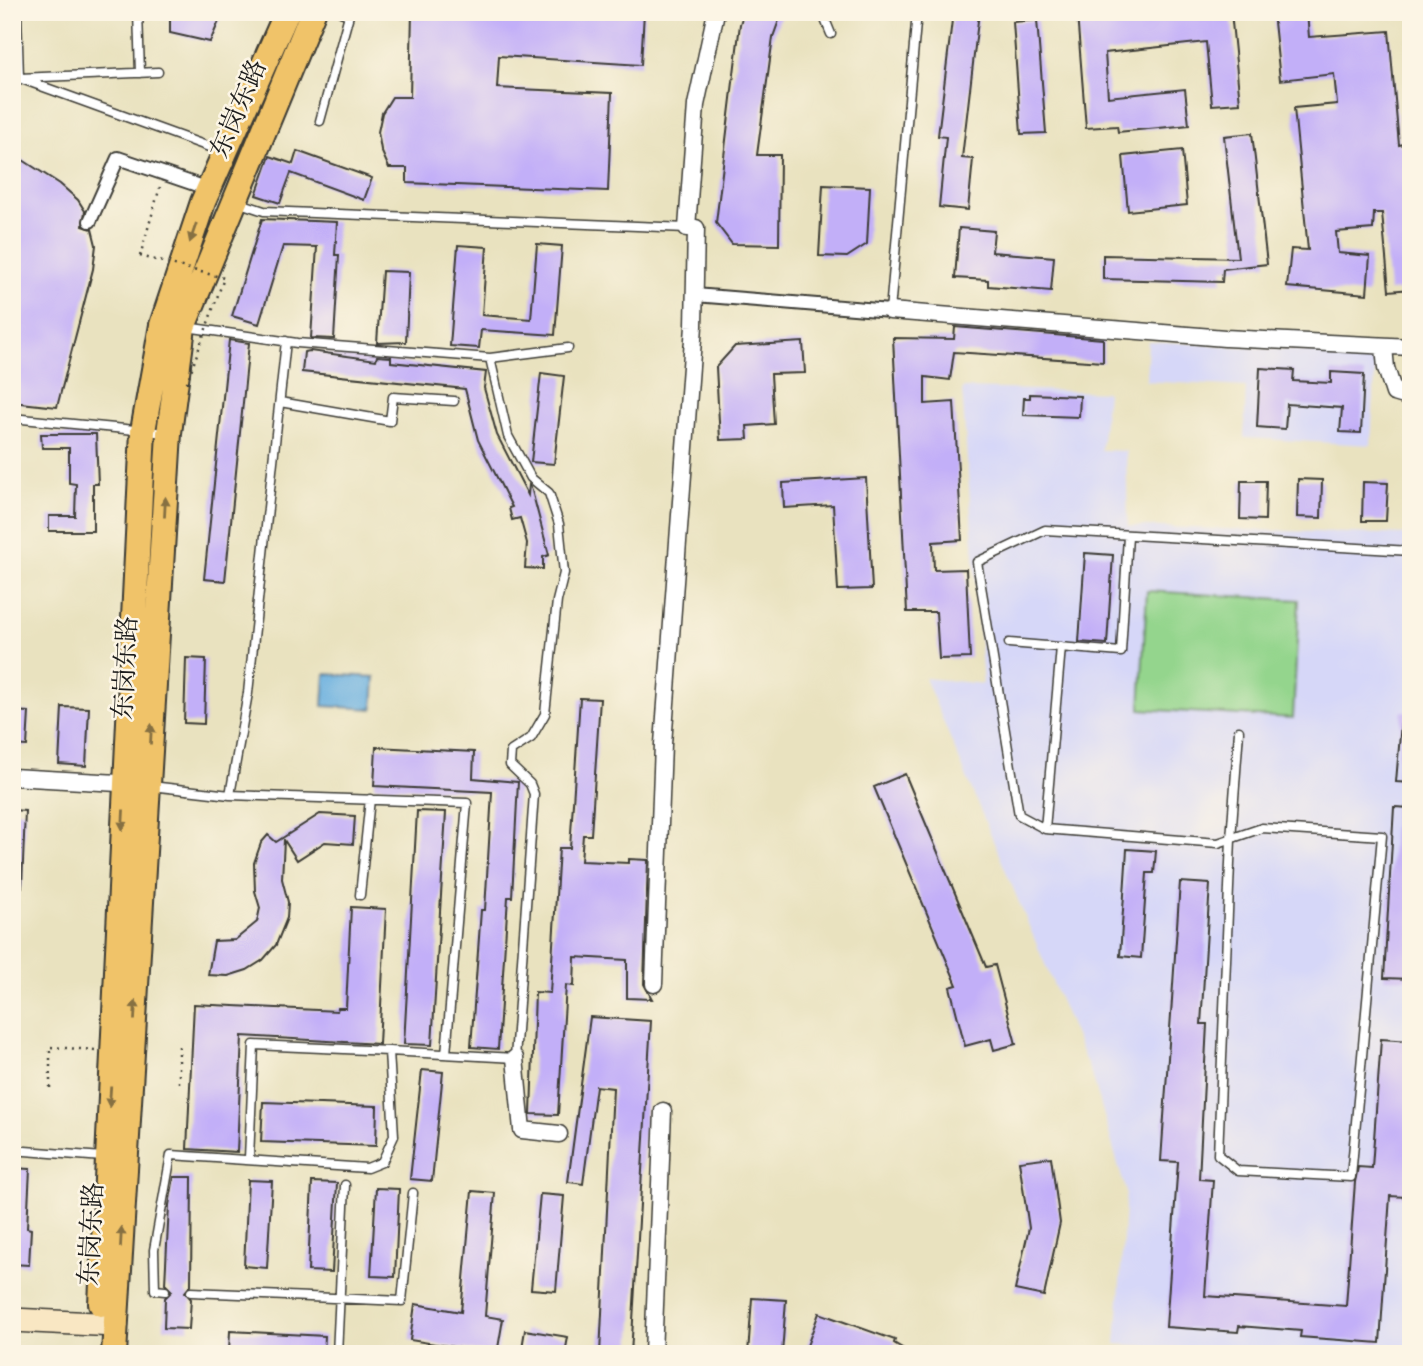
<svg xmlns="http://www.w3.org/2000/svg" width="1423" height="1366" viewBox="0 0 1423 1366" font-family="'IM FELL DW Pica','Noto Serif SC',serif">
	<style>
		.built { fill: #d6d7f8 }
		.green { fill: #94d58d; stroke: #587854; stroke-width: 2 }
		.water { fill: #68afdf; stroke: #42667e; stroke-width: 2 }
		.building { fill: #c2aff8 }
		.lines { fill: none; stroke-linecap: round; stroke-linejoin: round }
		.service-casing { stroke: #3b3a34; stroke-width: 11 }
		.pedestrian-casing { stroke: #3b3a34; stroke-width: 16 }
		.minor-casing { stroke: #3b3a34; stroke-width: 19 }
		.secondary-casing { stroke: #3b3a34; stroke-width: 26 }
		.primary-casing { stroke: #3b3a34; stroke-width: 28 }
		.path { stroke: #3b3a34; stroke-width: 2.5; stroke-dasharray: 2 5; stroke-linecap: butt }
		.service { stroke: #fff; stroke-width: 8 }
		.pedestrian { stroke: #fff; stroke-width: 12 }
		.minor { stroke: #fff; stroke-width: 16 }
		.secondary { stroke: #f9e7c3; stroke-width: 23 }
		.primary { stroke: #f0c369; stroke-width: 24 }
		.path-bridge { stroke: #3b3a34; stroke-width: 2.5; stroke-dasharray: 2 5; stroke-linecap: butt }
		.oneway { fill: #867042 }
		.labels { text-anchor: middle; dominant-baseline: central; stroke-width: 5; stroke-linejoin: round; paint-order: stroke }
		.street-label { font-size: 26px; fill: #1c1c1c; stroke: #fcf5e5 }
	</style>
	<rect width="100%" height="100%" fill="#fcf5e5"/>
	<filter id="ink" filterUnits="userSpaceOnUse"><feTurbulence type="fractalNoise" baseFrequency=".0143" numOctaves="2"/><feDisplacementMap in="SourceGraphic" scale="14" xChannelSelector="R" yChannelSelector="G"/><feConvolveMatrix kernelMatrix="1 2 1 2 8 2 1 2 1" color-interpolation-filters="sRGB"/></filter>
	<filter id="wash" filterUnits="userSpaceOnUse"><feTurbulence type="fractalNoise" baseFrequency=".00686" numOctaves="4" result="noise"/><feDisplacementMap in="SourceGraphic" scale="28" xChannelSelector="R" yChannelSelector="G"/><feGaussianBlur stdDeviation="1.57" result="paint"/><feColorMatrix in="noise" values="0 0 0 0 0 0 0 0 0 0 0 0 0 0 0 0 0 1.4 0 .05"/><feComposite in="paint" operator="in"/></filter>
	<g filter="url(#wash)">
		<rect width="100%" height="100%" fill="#e9e2bf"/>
		<path class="built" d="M1148,341L1376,355L1371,445L1244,438L1246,387L1146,381Z
			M962,388L1107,392L1101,450L1126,451L1128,526L1411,535V1354H1261L1116,1344L1126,1192L1094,1081L925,678L983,684Z"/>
		<path class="green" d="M1147,591L1299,600L1293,718L1140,709Z"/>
		<path class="water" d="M325,674L375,677L373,709L323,706Z"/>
		<g id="blocks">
			<path class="building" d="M170,12H223L210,42L170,33Z
				M412,12H644L641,65L499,56L497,88L612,93L608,191L407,183V168H389L381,150L378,132L382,113L392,97H410Z
				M744,12H782L773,37L757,155H780L779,245L732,244L716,223L740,24Z
				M953,12H979L962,158L973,159L968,210L939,207L946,137L938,136Z
				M1150,12H1231L1240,103L1212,105L1206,42L1105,53L1108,97L1185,89L1189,125L1118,132L1117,126L1086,128L1077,14L1102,13V17Z
				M1273,12H1307L1309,37L1389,31L1399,145L1404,144L1411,223V289L1389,291L1382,213H1374L1373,229L1336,232L1338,253L1370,256L1367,294L1287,287L1291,249L1308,250L1294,108L1337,104L1334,74L1280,80Z
				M1037,20L1046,133L1021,134L1013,22Z
				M1252,133L1267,264L1223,269L1222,282L1103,279V255L1238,258L1224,136Z
				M1182,150L1187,205L1128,211L1123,156Z
				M297,151L372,178L364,200L291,173L280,203L256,195L270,156L293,164Z
				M12,153L60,184L78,200L85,211L83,226L92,229L96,245L93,269L57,407L12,402Z
				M823,185L870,187L867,244L847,257L819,256Z
				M262,219L337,222L335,255H339L334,339L311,338L317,247L283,246L259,324L232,316Z
				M959,228L994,231L992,252L1054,257L1051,291L988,286V280L955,278Z
				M537,244L562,246L555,335L481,330L479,348L450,346L458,245L487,247L482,315L531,319Z
				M382,271L409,272L406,342L377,343Z
				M955,327L1103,339V362L954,352L950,380L925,377V404L954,402L962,540L933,542L934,570L966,569L970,658L939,659L936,612H907L893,338L954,339Z
				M229,340L249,343L225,581L204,579Z
				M803,342L805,373L771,374L774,424L747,426L748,439L720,440L716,367L735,346Z
				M310,351L376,360L377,356L391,357V362L486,372L484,388L497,435L528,495L529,485L531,487L549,555L543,557V569L525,568L527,543L520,518L512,520L509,508L512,507L478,440L465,389L302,372L304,352Z
				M1260,368L1294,370L1293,381L1331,383V372L1364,374L1361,433L1340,432L1342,408L1287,404L1285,429L1257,427Z
				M541,373L564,376L554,464L531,462Z
				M1030,394L1080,396L1079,417L1023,415L1024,398H1030Z
				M41,434H96L98,484H93V531H49V516H75L76,484L69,483V448H42Z
				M866,478L872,589L838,590L833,505L784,508L783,483Z
				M1298,479L1322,480L1321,518L1297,517Z
				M1241,481H1266L1265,520L1240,519Z
				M1363,482L1388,483L1386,521H1362Z
				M1085,553L1113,555L1107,644L1079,642Z
				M186,658L206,659L204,724L184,723Z
				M580,698L600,699L591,835H583L581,861L629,863V859L648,860L644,984L652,999L627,998V960L575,957L574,986L566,985L558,1115L531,1114L535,992L550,993L559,848H570Z
				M62,707L89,708L86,766L59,764Z
				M12,711L29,712L27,746L12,745Z
				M1402,711L1411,712V783L1396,782Z
				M376,747L474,752L473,778L518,782L512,897H508L498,1049L471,1047L481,910H485L492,792L374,786Z
				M905,774L986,967L995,965L1016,1044L994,1050L991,1039L965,1046L950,987L957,985L874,787Z
				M1394,807L1411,808V979L1384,978Z
				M12,810L25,811L22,887H12Z
				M417,811L446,812L432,1045L404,1044Z
				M320,814L355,816L353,844L325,842L297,860L284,840L282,879L288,902L287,918L276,945L263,960L247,970L228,976L208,975L214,941L235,940L257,922L260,908L255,891L254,863L261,843L268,835L276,842Z
				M1127,849L1156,851L1154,873H1147L1141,958L1120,956Z
				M1180,882L1210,884L1201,1024H1207L1199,1179L1213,1180L1205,1296L1346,1306L1355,1182L1358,1167L1372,1168L1381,1039L1411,1041V1133L1406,1197L1390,1196L1380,1343L1300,1337L1301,1331L1239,1326L1238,1332L1166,1327L1178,1162L1161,1161Z
				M351,907L386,909L379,1044L242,1036L237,1152L187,1149L194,1004L337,1011L338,1008H346Z
				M590,1017L651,1021L631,1354H600L613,1088L596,1086L583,1184L568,1182Z
				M422,1070L443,1072L432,1181L410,1179Z
				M263,1102L377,1106L376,1146L261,1142Z
				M1051,1157L1060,1223L1044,1296L1015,1290L1029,1228L1019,1161Z
				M12,1168L30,1169L27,1228L31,1229L29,1265L12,1264Z
				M174,1177H192L191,1285L185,1292L191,1299L189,1329L164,1328L165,1298L172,1291L165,1284L169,1205Z
				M248,1180L272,1181L267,1268L244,1266Z
				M312,1182L337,1183L332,1272L308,1271Z
				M376,1188L399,1189L395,1277L371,1276Z
				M472,1191L495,1193L485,1316L503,1319L497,1354L410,1340L415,1304L461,1312Z
				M540,1194L564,1196L556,1291L531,1289Z
				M752,1298L786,1300L782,1354H748Z
				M819,1313L895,1340L894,1343L912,1354H804Z
				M525,1330L568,1337L565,1354H521Z
				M230,1331L325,1336L324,1354L229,1351Z"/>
		</g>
	</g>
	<g filter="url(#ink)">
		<use href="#blocks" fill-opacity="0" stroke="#3b3a34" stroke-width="2"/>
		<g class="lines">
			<defs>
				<path id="service" d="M17,12L19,78L158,72
					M138,12L140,73
					M822,12L831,34
					M19,78L223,152
					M320,121L349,15L341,12
					M237,202L264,211L687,228
					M890,311L917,12
					M186,327L297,343L490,358L568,348
					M280,402L390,421L393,397L454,401
					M12,418L166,433
					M1009,643L1121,652L1128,536
					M1239,731L1231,839L1218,1155L1238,1171L1351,1177L1382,836L1262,828L1218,843L1045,829L1019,815L977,562L1045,530L1411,551
					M151,786L230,795L467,803L446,1054
					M230,795L248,693L286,341
					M1045,829L1061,647
					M360,895L370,799
					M12,1150L103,1157
					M249,1158L254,1045L389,1051
					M165,1291L155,1290L154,1250L171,1155L367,1168L382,1162L394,1136L389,1051L515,1058L534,794L530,784L510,765L511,751L531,738L545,714L557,601L564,573L559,524L549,493L531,478L508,436L490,358
					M191,1292L402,1301L413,1193
					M337,1354L345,1185"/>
				<path id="pedestrian" d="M90,221L118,158L209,189
					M695,295L890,311"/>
				<path id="minor" d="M890,311L1225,338L1411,347
					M1384,347L1386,368L1394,393L1411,398
					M12,777L136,784
					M654,984L663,744L694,326L696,228H687L696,105L716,12
					M515,1058L522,1130L559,1134
					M653,1354L663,1111"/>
				<path id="secondary" d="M12,1320L116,1325"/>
				<path id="primary" d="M101,1304L143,431L162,325L203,202L287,12
					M114,1354L169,433L183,327L313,12"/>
			</defs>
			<use href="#service" class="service-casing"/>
			<use href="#pedestrian" class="pedestrian-casing"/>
			<use href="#minor" class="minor-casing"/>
			<use href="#secondary" class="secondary-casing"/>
			<use href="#primary" class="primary-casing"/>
			<path class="path" d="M140,256L160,187
				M179,1046V1087
				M50,1088V1047L96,1050"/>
			<use href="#service" class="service"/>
			<use href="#pedestrian" class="pedestrian"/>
			<use href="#minor" class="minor"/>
			<use href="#secondary" class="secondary"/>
			<use href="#primary" class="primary"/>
			<path class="path-bridge" d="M140,256L224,278L186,385"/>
		</g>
		<defs><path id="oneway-solid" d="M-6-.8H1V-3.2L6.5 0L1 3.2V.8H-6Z" transform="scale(1.75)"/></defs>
		<g class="oneway">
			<use href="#oneway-solid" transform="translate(193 233) rotate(109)"/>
			<use href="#oneway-solid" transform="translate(165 507) rotate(-87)"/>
			<use href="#oneway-solid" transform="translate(151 734) rotate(-87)"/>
			<use href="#oneway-solid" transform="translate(123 820) rotate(93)"/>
			<use href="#oneway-solid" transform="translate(135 1010) rotate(-87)"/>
			<use href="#oneway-solid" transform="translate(110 1097) rotate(94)"/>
			<use href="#oneway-solid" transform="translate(121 1237) rotate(-87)"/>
		</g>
	</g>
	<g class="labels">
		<g class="street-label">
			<text transform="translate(239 109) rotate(-67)">东岗东路</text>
			<text transform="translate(126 668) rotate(-87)">东岗东路</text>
			<text transform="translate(92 1234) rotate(-87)">东岗东路</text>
		</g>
	</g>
	<rect width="1423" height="1366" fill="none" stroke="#fcf5e5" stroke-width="42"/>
</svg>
